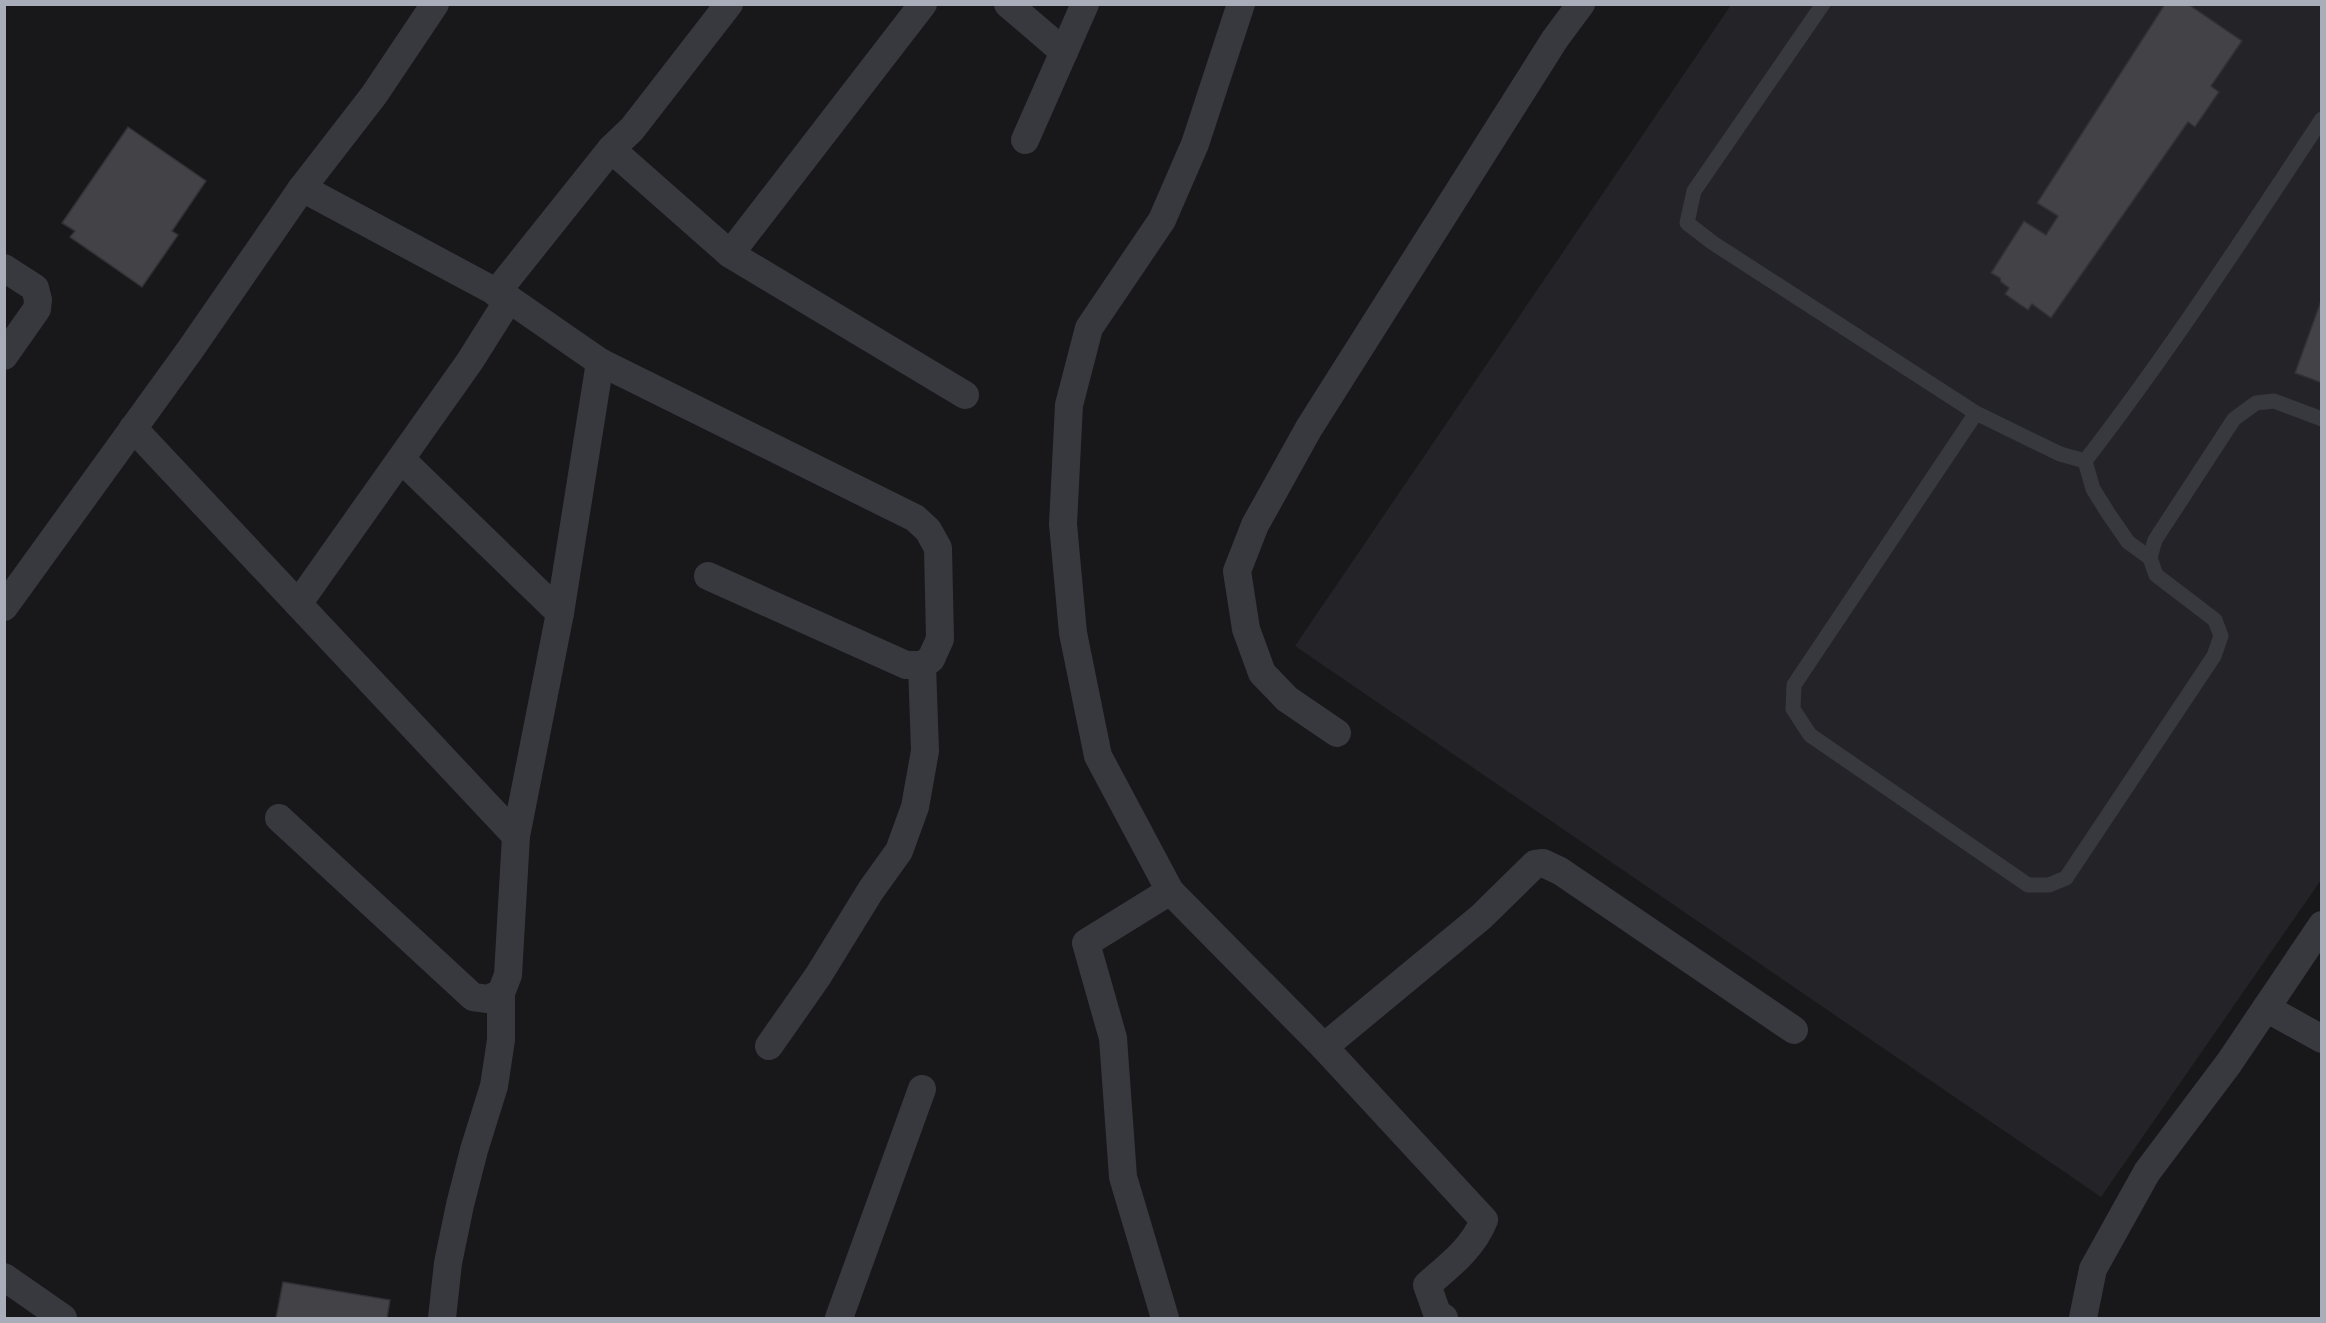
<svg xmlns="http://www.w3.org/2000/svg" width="2326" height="1323" viewBox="0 0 2326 1323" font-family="'Work Sans',sans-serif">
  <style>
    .built { fill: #242327 }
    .building { fill: #424247; stroke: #323136; stroke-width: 1.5 }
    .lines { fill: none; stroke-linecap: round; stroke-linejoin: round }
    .lane { stroke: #38393f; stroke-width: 15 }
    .street { stroke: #38393f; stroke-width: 28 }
  </style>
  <rect width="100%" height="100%" fill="#18171a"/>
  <polygon class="built" points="1731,5 2321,5 2321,880 2101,1197 1295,646"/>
  <g class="building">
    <polygon points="2165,4 2188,4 2242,41 2211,86 2219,92 2195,127 2188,122 2051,318 2032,304 2028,310 2005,294 2009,288 2001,282 2000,278 1991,273 2024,221 2046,235 2058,216 2037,203"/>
    <polygon points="128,127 206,181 172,231 178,235 142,287 70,237 75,231 62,223"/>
    <polygon points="2322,298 2322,383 2295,373"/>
    <polygon points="283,1282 390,1300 387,1318 276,1318"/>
  </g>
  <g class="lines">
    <g class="lane">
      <path d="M1823,4L1694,191L1687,223L1713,243L1976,413L2060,454L2085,461C2170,351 2245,235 2322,119"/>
      <polyline points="1976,413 1794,685 1793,709 1810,735 2028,885 2049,885 2066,878 2214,656 2221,636 2215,620 2156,575 2150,558 2155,540 2234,419 2256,403 2274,401 2322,419"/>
      <polyline points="2085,461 2093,489 2108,513 2128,542 2150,558"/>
    </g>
    <g class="street">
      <polyline points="1008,4 1064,52"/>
      <path d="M1241,4L1195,144L1162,220L1089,328L1069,405L1063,524L1073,633L1098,756L1170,891L1324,1047L1484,1220C1473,1248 1449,1266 1427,1285L1437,1313L1444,1318"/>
      <polyline points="1025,140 1085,4"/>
      <polyline points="611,149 730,254 965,395"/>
      <polyline points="302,188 509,299 600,362 915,518 928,530 938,548 940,639 931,659 922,665 906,665 708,576"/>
      <polyline points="730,254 923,4"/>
      <polyline points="4,268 35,288 38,300 37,309 4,356"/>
      <polyline points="496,293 611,149 632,129 729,4"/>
      <polyline points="133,428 516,836"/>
      <polyline points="401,459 560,613"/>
      <polyline points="298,604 470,361 509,299"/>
      <polyline points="4,607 190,350 302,188 374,95 435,4"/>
      <polyline points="1337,733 1287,699 1262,673 1246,629 1237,571 1255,525 1309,428 1555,39 1581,4"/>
      <polyline points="279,818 473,997 488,999 501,993 508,975 516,836 560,613 600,362"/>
      <polyline points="2266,1008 2322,1039"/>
      <polyline points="769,1046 818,976 871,890 899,851 915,807 925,751 922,665"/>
      <polyline points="1324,1047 1481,917 1535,864 1543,863 1560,871 1794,1030"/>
      <polyline points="4,1277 63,1318"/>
      <polyline points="442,1318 448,1263 460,1205 474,1150 494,1086 501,1040 501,993"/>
      <polyline points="839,1318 922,1089"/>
      <polyline points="1165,1318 1123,1177 1113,1038 1086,943 1170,891"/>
      <polyline points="2083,1318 2093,1269 2147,1172 2229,1063 2322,925"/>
    </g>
  </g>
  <rect width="2326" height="1323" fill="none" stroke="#a9adba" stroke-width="12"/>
</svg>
